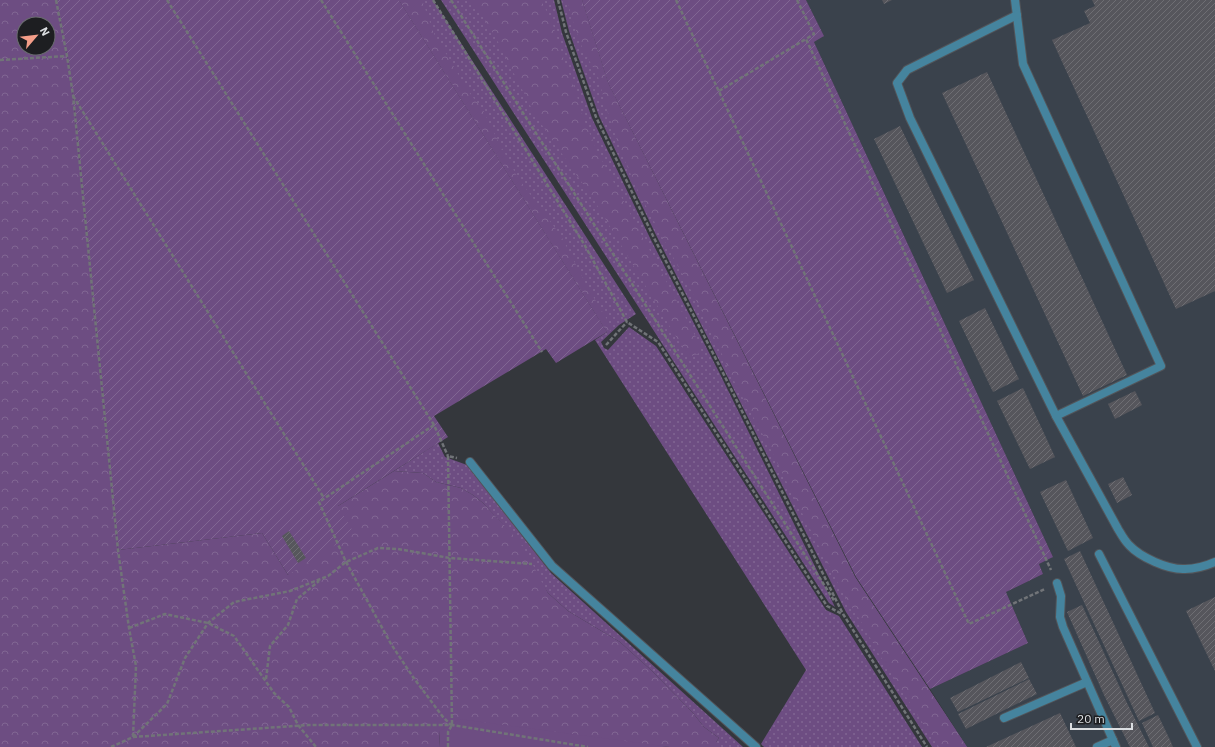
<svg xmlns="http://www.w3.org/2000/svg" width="1215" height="747" viewBox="0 0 1215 747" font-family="'IBM Plex Sans',sans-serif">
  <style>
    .built { fill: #3a424c }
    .grass { fill: url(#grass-dots) }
    .forest { fill: url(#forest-crowns); fill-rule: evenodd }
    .park { fill: #6d4d82 }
    .garden { fill: url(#garden-furrows) }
    .building { fill: url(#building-hatch) }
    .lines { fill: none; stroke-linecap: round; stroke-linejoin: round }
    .lane-casing { stroke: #52555a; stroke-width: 10 }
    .street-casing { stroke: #52555a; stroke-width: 10 }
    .path { stroke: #717478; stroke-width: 2.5; stroke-dasharray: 4 2; stroke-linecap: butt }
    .lane { stroke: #45849e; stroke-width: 8 }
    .street { stroke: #45849e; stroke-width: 8 }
  </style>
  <defs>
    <pattern id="grass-dots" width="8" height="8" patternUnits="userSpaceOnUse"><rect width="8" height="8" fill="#6d4d82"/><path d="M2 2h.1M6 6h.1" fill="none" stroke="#816693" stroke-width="1.8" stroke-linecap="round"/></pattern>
    <pattern id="forest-crowns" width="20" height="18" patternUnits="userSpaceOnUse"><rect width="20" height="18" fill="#6d4d82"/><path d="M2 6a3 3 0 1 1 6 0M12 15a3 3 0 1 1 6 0" fill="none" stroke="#816693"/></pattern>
    <pattern id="garden-furrows" width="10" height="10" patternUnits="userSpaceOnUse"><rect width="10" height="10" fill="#6d4d82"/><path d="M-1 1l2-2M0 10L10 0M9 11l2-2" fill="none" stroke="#816693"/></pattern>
    <pattern id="building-hatch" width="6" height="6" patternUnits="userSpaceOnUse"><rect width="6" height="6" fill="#56565c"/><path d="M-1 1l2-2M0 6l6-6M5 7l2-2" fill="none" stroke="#6e6e73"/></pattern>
  </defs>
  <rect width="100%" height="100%" fill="#34373c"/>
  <polygon class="built" points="806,0 1215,0 1215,747 967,747 930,689 1028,643 1006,592 1043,574 1039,564 1053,557 814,42 824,36"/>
  <g class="grass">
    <polygon points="399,0 433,0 636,314 619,325 601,342 604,348 608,350 629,327 656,346 826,610 839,616 922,747 764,747 761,744 806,670 595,340 607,332"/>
    <polygon points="441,0 554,0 562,33 592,118 651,240 719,372 835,607 829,603"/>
    <polygon points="561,0 582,0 608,83 855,577 967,747 932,747 846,612 656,235 599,116 569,31"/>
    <polygon points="438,443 445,457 467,465 551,573 743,747 716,747 716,742 719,738 704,727 693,713 652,671 620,642 568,611 548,593 507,529 483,503 473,495 461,488 436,482 423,473 394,471"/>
  </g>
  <g class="forest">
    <path d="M0,0H56L67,56L73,95L118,550L262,533L288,575L338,506L394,471L423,473L436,482L461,488L473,495L483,503L521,543L548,593L568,611L620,642L652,671L693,713L704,727L719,738L716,742V747H670L440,731L439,747H0ZM24,24H48V48H24Z"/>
    <polygon points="399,0 422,0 436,39 447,55 468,91 483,110 497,139 518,178 561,236 588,288 608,321 611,330 607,332"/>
    <polygon points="470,0 541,0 552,22 563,57 577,96 582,115 598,153 699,343 699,353 694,356 688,355 684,350 594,200 535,115 496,38 485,20"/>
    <polygon points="567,0 582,0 608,83 855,577 967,747 939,747 929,733 877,651 865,628 843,593 813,535 768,444 737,387 704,315 638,191 621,152 607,110 598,77 582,47 574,25"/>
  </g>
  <polygon class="park" points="459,719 670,747 439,747 440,731"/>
  <g class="garden">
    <polygon points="56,0 399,0 607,332 556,363 546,349 434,416 448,437 338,506 354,533 288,575 262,533 118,550 73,95 67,56"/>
    <polygon points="582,0 806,0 824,36 814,42 1053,557 1039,564 1043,574 1006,592 1028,643 930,689 856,577 608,83"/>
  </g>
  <g class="building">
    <polygon points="882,0 892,0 884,4"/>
    <polygon points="1092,0 1215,0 1215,291 1176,309 1052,40 1090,23 1084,11 1095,6"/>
    <polygon points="987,72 1127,375 1083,396 942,93"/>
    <polygon points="900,126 974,280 947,293 874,139"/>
    <polygon points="985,308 1019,379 993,392 959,321"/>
    <polygon points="1023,388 1055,457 1030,469 997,401"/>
    <polygon points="1135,391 1142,405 1115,419 1108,404"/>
    <polygon points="1123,477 1132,495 1117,503 1108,484"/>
    <polygon points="1066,480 1093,538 1068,551 1040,492"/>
    <polygon points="289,531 306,558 298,563 282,536"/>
    <polygon points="1080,551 1155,713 1139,721 1064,559"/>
    <polygon points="1215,597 1215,671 1186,611"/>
    <polygon points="1082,605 1127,703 1149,747 1130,747 1104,695 1067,612"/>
    <polygon points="1021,662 1029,678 958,712 950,698"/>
    <polygon points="1029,679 1037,694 966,729 958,714"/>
    <polygon points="1060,713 1076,747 986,747"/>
    <polygon points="1158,715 1170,740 1173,747 1153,747 1142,723"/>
  </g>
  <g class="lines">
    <defs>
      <g id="lane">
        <polyline points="1015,0 1023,64 1161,366 1056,416"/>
        <path d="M1017,15L907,70L897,83L910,118L1056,416L1118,529C1121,534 1124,540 1129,545C1140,557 1168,570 1185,569C1195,569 1206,566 1215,562"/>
        <polyline points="1099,554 1197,747"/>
        <polyline points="1057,583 1061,596 1060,617 1063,627 1116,747"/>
        <polyline points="1004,718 1087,682"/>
        <polyline points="1097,747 1113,740"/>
      </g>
      <polyline id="street" points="470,462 552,566 756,747"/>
    </defs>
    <use href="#lane" class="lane-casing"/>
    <use href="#street" class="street-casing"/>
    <g class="path">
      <polyline points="56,0 67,56 73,95 118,550 129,628 136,666 133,737"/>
      <polyline points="167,0 434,425 448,456"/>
      <polyline points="321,0 542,352"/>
      <polyline points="433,0 584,244 627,322 658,342 827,606 842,614"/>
      <polyline points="451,0 835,602"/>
      <polyline points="558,0 566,32 596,117 654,238 721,369 843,614 927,747"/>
      <polyline points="676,0 969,624 1045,589"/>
      <polyline points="797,0 814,34 806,39 1051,570"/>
      <polyline points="0,60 67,56"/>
      <polyline points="719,91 806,39"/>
      <polyline points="73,96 324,498"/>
      <polyline points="606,345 627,322"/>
      <polyline points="434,425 319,502 346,562 391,644 413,677 443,717 451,725"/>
      <polyline points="129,628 165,614 208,623 234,636 274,693 289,707 298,725 316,747"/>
      <polyline points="266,679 270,646 288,625 297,599 319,581"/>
      <polyline points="133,737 309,725 452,725 588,747"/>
      <polyline points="111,747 133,737 167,704 185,658 208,623 234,602 290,591 328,576 346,562 378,548 398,549 450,558 532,564"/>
      <polyline points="448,747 448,732 452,725 448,456 457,458"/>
    </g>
    <use href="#lane" class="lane"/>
    <use href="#street" class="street"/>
  </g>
  <g transform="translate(36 36) rotate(62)"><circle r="19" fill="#1d1e21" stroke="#696b6e"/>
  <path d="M0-3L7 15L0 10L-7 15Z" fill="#f49e89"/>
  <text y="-6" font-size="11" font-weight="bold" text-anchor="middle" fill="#dbdee1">N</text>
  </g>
  <path d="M1071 723v6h61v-6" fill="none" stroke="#dbdee1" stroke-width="2"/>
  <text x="1077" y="723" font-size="12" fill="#dbdee1" stroke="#1d1e21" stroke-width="3" paint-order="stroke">20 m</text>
</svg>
